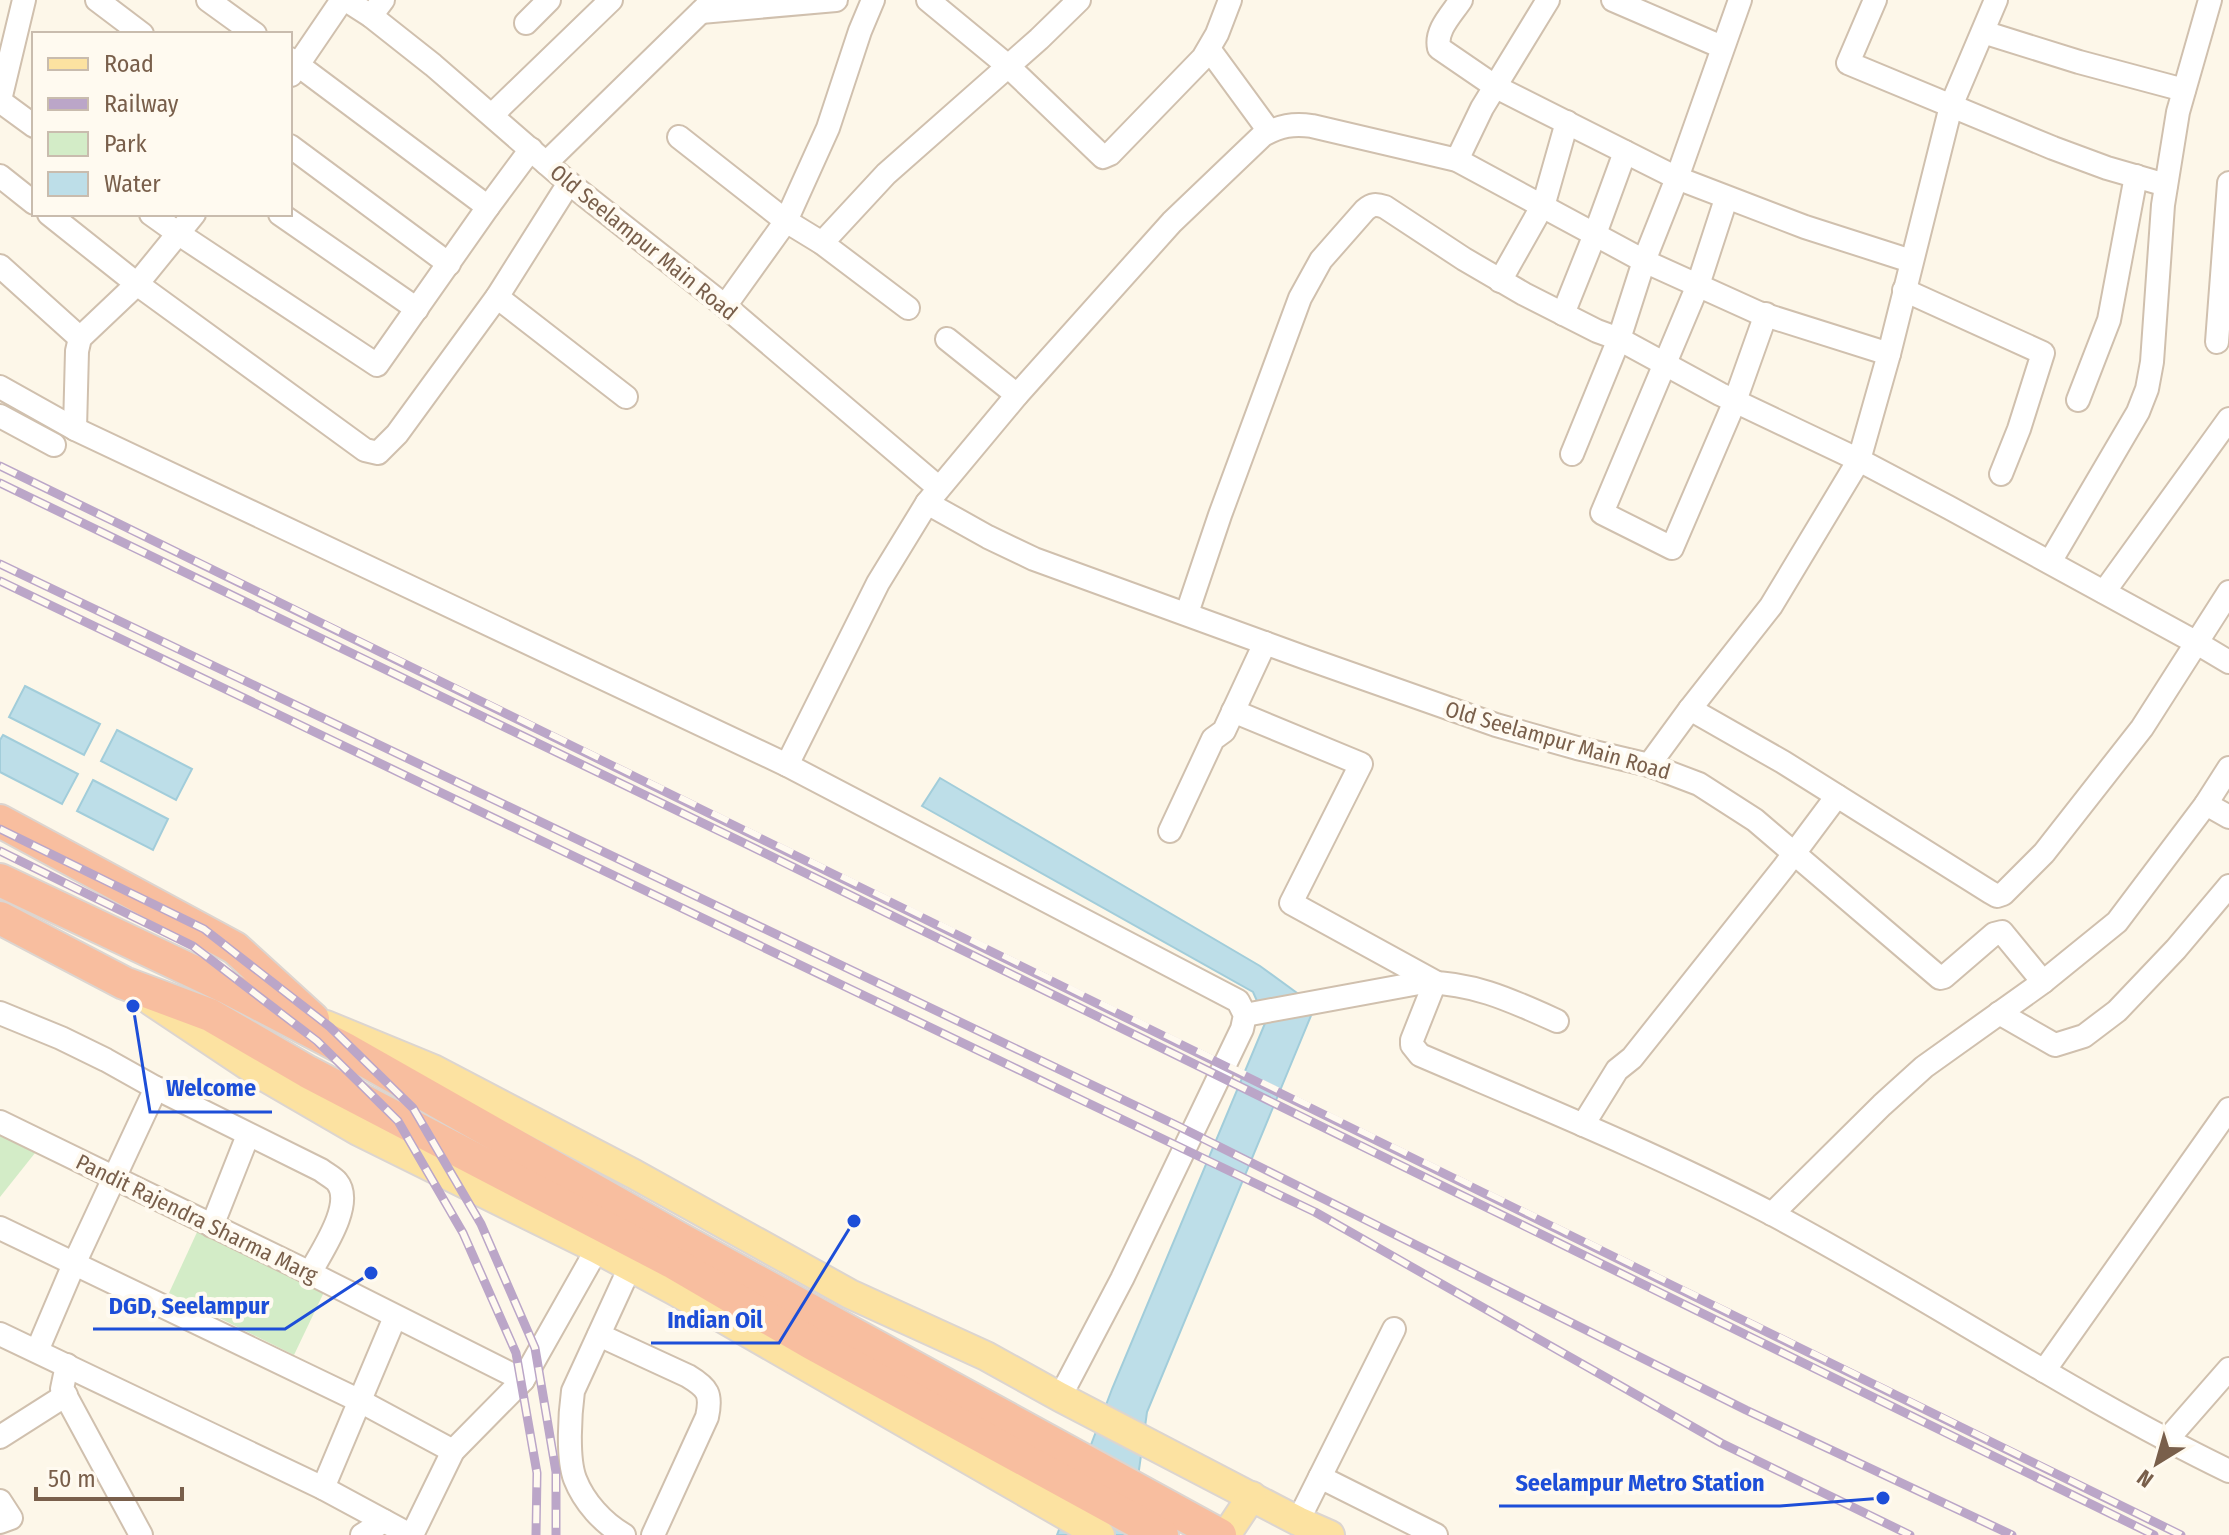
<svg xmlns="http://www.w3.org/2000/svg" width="2229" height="1535" viewBox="0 0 2229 1535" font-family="'Fira Sans Condensed',sans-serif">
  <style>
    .green { fill: #d3ecc7 }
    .water { fill: #bddee8; stroke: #a2cdda; stroke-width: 2 }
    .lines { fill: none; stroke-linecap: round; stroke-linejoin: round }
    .minor-casing { stroke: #d0c0ae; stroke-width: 26 }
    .major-casing { stroke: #dcd5d0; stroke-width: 32 }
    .highway-casing { stroke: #dcd5d0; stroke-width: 36 }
    .minor { stroke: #fff; stroke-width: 22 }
    .major { stroke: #fce2a1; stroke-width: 28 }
    .highway { stroke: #f8be9f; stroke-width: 32 }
    .rail-casing { stroke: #bba6c8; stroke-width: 9 }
    .rail { stroke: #fffaf0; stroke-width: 6; stroke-dasharray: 18; stroke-linecap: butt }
    .labels { text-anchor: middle; stroke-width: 8; stroke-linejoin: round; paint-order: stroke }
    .street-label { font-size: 22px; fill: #795f4b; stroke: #fffaf0 }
    .leader { fill: none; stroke: #1d4ed8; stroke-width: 3 }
    .callout-dot { fill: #1d4ed8; stroke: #fffaf0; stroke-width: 3 }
    .callout-label { font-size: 24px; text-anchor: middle; font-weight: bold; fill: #1d4ed8; stroke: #fffaf0; stroke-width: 8; stroke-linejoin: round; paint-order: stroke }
  </style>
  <rect width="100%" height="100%" fill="#fdf7e9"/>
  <g class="green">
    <polygon points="0,1135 35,1153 0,1197"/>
    <polygon points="198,1230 206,1232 325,1290 294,1355 169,1293"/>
  </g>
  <g class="water">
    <polygon points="25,686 100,724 84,755 9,717"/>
    <polygon points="117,730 192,769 176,800 101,761"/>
    <polygon points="3,735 78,774 62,804 0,772 0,740"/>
    <polygon points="940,778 1260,966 1315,1006 1147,1412 1130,1535 1057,1535 1112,1389 1266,1021 1253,992 922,806"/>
    <polygon points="93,780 168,819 153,850 77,811"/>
  </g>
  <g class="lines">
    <defs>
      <g id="minor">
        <polyline points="97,0 142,34"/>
        <polyline points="208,0 255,34"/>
        <polyline points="346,0 371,16 433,65 569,183 725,306 939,488"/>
        <polyline points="928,0 1008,66 1103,157 1110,154 1203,58 1217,34 1230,0"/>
        <path d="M1461,0C1452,14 1435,30 1439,48L1496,87L1677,178L1805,227L1911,261"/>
        <polyline points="1613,0 1722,47"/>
        <polyline points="1875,0 1848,63 2053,148 2107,168 2166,185"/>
        <polyline points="701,12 836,0"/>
        <polyline points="371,16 383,0"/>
        <polyline points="526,23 549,0"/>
        <polyline points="1983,32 2079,62 2184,90"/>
        <polyline points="1209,49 1269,131"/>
        <polyline points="290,59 488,207"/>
        <polyline points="291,75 342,0"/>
        <polyline points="0,100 24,0"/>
        <polyline points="0,101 34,126"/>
        <polyline points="492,115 611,0"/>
        <polyline points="679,137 786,221 822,243 908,308"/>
        <polyline points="290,146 449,264"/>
        <polyline points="1457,160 1482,108 1548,0"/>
        <polyline points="546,163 713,0"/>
        <polyline points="0,176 34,203"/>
        <polyline points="1726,199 1698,285 1602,513 1672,548 1735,401 1766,314"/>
        <polyline points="49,214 137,284 365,450 378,453 397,434 497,297 569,183"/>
        <polyline points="151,214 179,234 377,365 488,207 531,149"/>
        <polyline points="280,214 417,309"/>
        <polyline points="822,243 886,174 1039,39 1079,0"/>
        <polyline points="0,266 80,338"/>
        <polyline points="1500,281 1544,203 1567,122"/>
        <polyline points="1904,290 2043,353 2019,429 2001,474"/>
        <polyline points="497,297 626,397"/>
        <polyline points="725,306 786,221 828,128 860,31 873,0"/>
        <polyline points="1563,314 1595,234 1625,152"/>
        <polyline points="947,339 1017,395"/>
        <polyline points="2217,342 2229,183"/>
        <polyline points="0,387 75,429 787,765 1238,1001 1245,1015 1242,1029 1122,1279 1060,1397"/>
        <polyline points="2078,400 2109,320 2136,176"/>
        <polyline points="0,416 54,445"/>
        <polyline points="75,429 77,351 80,338 137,284 194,214"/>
        <polyline points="1572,454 1619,339 1644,261 1677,178 1740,0"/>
        <polyline points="927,503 988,537 1034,559 1306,658 1496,725 1577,748 1649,765 1699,784 1755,820 1940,978 1944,977 1994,934 2002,932 2043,982 2117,922 2206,804 2229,768"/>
        <polyline points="2050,562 2138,412 2147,389 2152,362 2163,205 2178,112 2210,0"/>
        <polyline points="2104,592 2229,419"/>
        <path d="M1187,613L1220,515L1300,298L1321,260L1365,210C1372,204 1376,204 1385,207L1464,259L1524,294L1597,331L1619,339L1720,394L1859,460L1948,507L2197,643L2229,662"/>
        <polyline points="1690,709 1783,762 1990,892 1997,896 2003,894 2044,853 2142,728 2229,592"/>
        <path d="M1233,711L1361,764L1291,903L1435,982L1412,1040V1045L1420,1055C1539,1106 1659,1155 1774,1215C1928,1297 2072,1395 2229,1471"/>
        <path d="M787,765L878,583L927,503L1017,395L1172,222L1263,135C1280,126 1293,123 1312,126L1457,160L1644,261L1759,313L1889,354"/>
        <polyline points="1649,765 1690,709 1771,606 1859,460 1889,354 1951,106 1996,0"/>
        <polyline points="2206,804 2229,817"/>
        <polyline points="1170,831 1213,739 1224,731 1265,643"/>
        <path d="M0,1013L61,1038L106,1060L156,1088L321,1170C326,1174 334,1178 337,1182C355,1204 321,1252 310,1273"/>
        <polyline points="1999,1013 2055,1045 2084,1036 2117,1011 2176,949 2229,886"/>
        <path d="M1245,1015L1419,983C1468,980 1513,1001 1557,1021"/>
        <polyline points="0,1122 310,1273 523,1380"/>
        <polyline points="1583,1125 1617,1070 1632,1058 1784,867 1837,796"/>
        <polyline points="1772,1214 1882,1105 1924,1067 2043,982"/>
        <polyline points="212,1226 248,1135"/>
        <polyline points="0,1228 360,1401 453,1451"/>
        <polyline points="0,1334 323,1488 410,1535"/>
        <path d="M599,1335L688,1376C708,1388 712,1394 707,1417L653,1535"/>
        <polyline points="37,1351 74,1264 156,1088"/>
        <polyline points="67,1365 62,1389 141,1535"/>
        <polyline points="2044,1371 2229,1109"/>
        <polyline points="0,1437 66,1395"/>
        <polyline points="2166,1441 2229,1369"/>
        <polyline points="1320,1477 1436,1535"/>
        <polyline points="323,1488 395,1317"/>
        <polyline points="0,1501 11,1518 0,1522"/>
        <polyline points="1298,1521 1394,1329"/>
        <polyline points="362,1535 384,1521"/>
        <polyline points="412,1535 453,1451 523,1380 597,1249"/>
        <path d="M624,1535C603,1523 584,1502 575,1479C567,1458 570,1413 573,1391L630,1267"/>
      </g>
      <g id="major">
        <polyline points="151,1001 265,1077 358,1131 597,1249 677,1292 1100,1535"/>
        <polyline points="326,1025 433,1069 634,1174 850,1294 986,1356 1060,1397 1298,1521 1330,1535"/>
        <polyline points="1226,1535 1252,1496"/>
      </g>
      <g id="highway">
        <polyline points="0,821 235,948 313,1019"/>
        <polyline points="0,880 228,988 345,1049 678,1238 1220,1535"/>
        <polyline points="0,918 124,983 210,1015 308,1072 672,1262 811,1343 1162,1535"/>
      </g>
    </defs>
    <use href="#minor" class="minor-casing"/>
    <use href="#major" class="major-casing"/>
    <use href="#highway" class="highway-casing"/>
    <use href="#minor" class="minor"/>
    <use href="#major" class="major"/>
    <use href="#highway" class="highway"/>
    <defs>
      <g id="rail">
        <path d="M0,466C728,820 1455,1176 2181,1535"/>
        <polyline points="0,483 744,843 2154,1535"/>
        <polyline points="0,564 1178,1126 1746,1410 2012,1535"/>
        <polyline points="0,581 1315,1212 1721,1443 1910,1535"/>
        <polyline points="0,829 204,929 330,1027 413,1108 481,1224 535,1348 556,1472 556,1535"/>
        <polyline points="0,851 193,946 317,1041 398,1121 463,1233 516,1353 537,1473 536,1535"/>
      </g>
    </defs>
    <use href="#rail" class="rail-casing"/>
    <use href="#rail" class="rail"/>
  </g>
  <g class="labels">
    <g class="street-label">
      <text transform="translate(644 242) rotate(39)" y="8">Old Seelampur Main Road</text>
      <text transform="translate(1558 740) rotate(16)" y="8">Old Seelampur Main Road</text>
      <text transform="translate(197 1218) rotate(26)" y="8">Pandit Rajendra Sharma Marg</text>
    </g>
  </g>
  <path class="leader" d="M133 1006L150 1112H272M371 1273L285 1329H93M854 1221L779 1343H651M1883 1498L1780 1506H1499"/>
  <g class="callout-dot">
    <circle cx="133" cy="1006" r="8"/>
    <circle cx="371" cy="1273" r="8"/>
    <circle cx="854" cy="1221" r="8"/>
    <circle cx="1883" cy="1498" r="8"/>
  </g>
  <g class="callout-label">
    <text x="211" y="1096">Welcome</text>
    <text x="189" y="1314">DGD, Seelampur</text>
    <text x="715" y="1328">Indian Oil</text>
    <text x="1640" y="1491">Seelampur Metro Station</text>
  </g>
  <rect x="32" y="32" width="260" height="184" fill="#fffaf0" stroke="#c9bcae" stroke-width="2"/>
  <rect x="48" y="58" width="40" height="12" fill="#fce2a1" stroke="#c9bcae" stroke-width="2"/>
  <text x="104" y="72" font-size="24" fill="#795f4b">Road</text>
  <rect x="48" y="98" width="40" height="12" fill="#bba6c8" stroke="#c9bcae" stroke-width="2"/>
  <text x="104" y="112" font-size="24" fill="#795f4b">Railway</text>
  <rect x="48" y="132" width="40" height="24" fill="#d3ecc7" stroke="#c9bcae" stroke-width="2"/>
  <text x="104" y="152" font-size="24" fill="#795f4b">Park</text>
  <rect x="48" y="172" width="40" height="24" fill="#bddee8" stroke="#c9bcae" stroke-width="2"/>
  <text x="104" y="192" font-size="24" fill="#795f4b">Water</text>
  <g transform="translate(2157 1463) rotate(217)" stroke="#fffaf0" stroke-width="6" paint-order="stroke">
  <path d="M0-6L14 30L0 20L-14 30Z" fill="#795f4b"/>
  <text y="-12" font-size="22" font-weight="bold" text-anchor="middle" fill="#795f4b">N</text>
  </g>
  <path d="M36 1487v12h146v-12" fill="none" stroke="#795f4b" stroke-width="4"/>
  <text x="48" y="1487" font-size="24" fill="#795f4b" stroke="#fffaf0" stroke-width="6" paint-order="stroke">50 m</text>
</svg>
